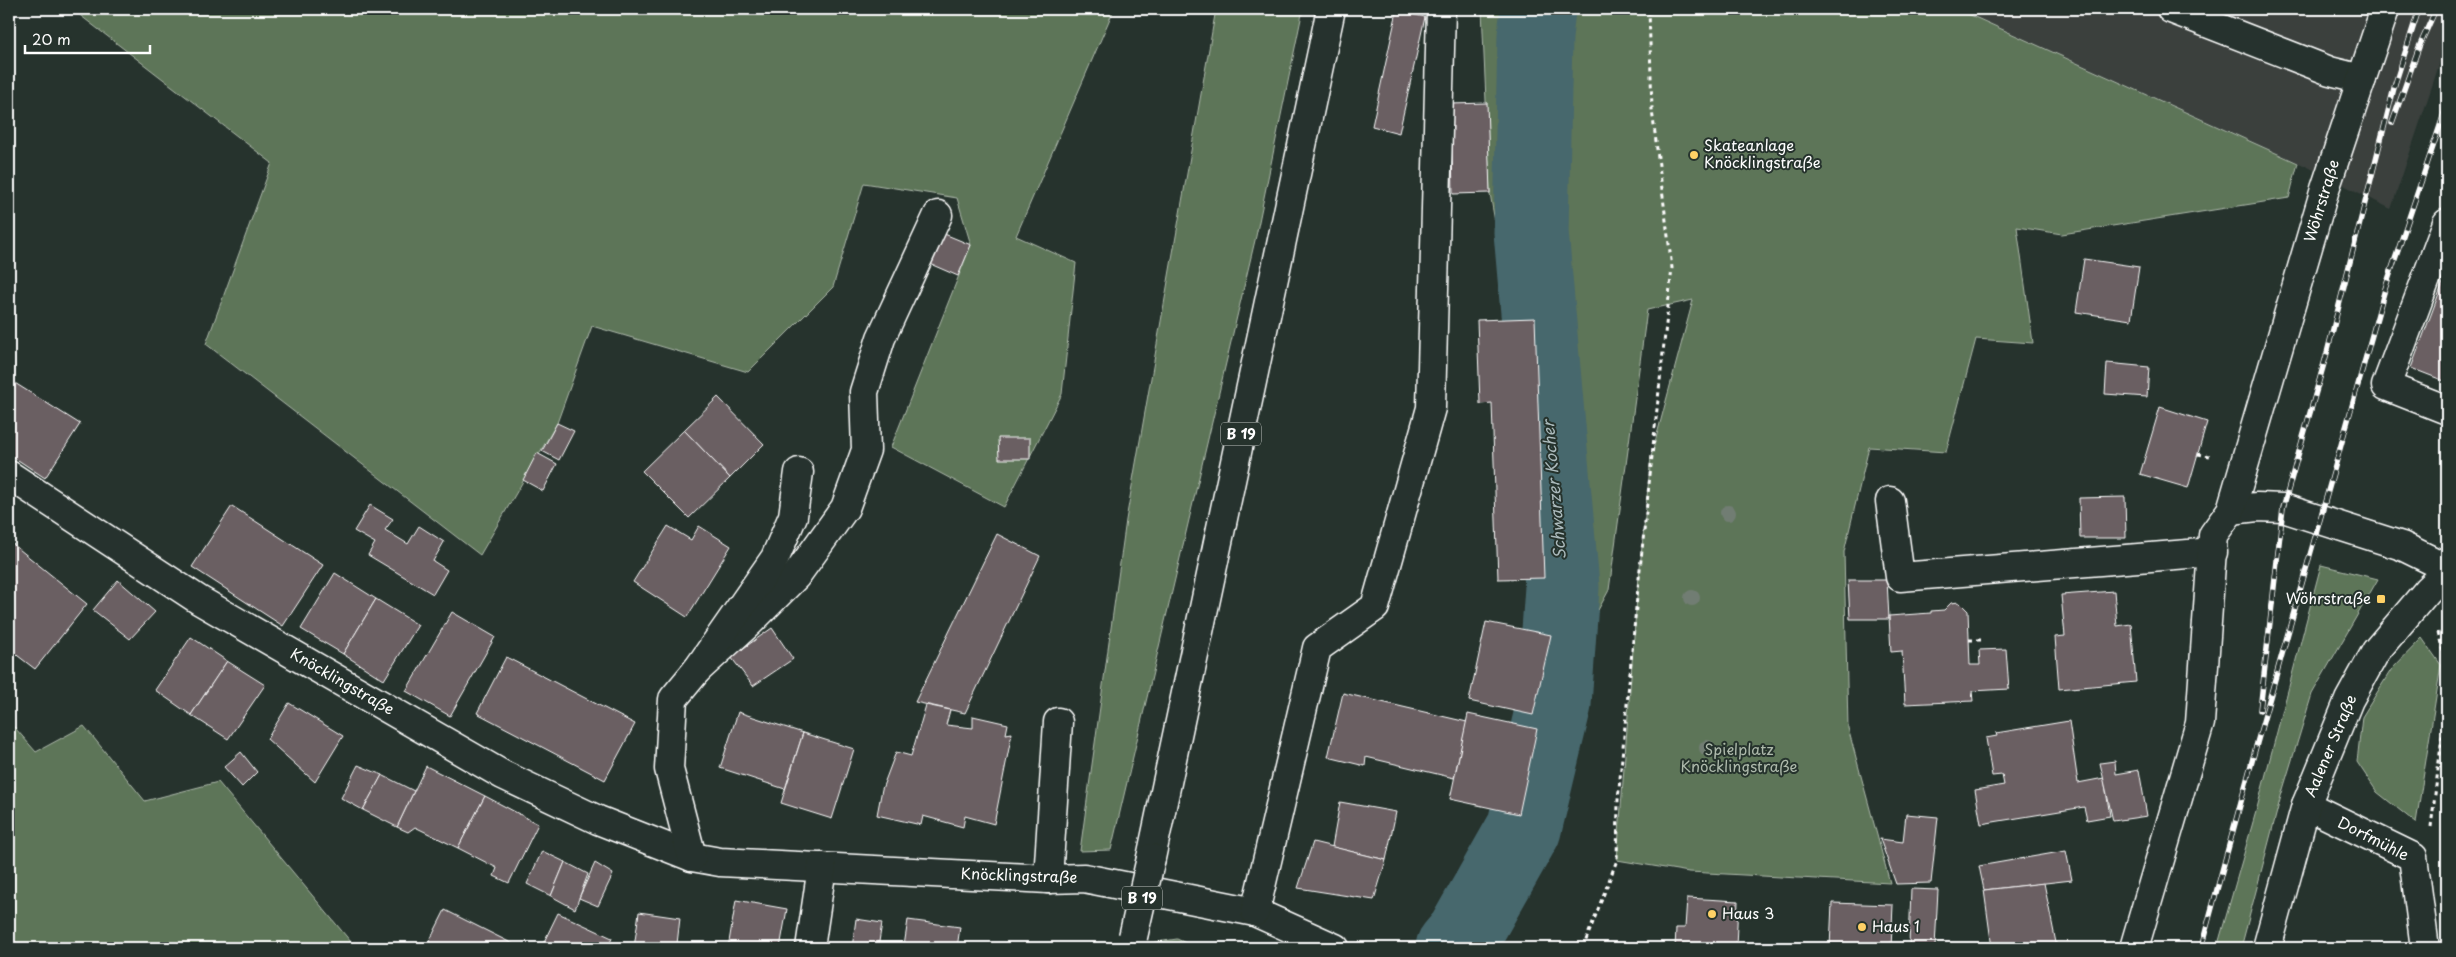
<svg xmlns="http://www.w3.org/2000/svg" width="2456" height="957" viewBox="0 0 2456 957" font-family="'Playpen Sans',sans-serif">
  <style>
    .built { fill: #3a403d }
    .green { fill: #5d7458; stroke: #aebaac }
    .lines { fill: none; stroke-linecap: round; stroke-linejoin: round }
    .river { stroke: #47676d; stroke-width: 75 }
    .building { fill: #6a5e62; stroke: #fff }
    .minor-casing { stroke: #fff; stroke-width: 31 }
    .highway-casing { stroke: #fff; stroke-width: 31 }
    .path { stroke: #fff; stroke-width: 3; stroke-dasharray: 4 4; stroke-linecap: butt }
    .minor { stroke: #26332d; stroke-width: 28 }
    .highway { stroke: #26332d; stroke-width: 28 }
    .rail-casing { stroke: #fff; stroke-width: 5.5 }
    .rail { stroke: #26332d; stroke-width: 4; stroke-dasharray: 11; stroke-linecap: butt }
    .highway-bridge-casing { stroke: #fff; stroke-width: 31; stroke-linecap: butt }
    .highway-bridge { stroke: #26332d; stroke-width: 28 }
    .tree { fill: #717d73 }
    .poi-dot { fill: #ffd166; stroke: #26332d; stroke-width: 2 }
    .labels { text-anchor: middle; stroke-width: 4; stroke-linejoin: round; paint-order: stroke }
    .shield { fill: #26332d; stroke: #bec2c0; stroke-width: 1 }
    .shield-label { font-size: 14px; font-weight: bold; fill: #fff }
    .poi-label { font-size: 15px; fill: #fff; stroke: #26332d; text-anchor: start }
    .street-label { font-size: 15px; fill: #fff; stroke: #26332d }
    .park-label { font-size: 15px; fill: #aebaac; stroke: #26332d }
    .water-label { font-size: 16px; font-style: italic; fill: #acbbbd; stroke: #26332d }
  </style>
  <rect width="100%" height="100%" fill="#26332d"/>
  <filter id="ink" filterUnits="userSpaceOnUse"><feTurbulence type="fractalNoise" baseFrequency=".02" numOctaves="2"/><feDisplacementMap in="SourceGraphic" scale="10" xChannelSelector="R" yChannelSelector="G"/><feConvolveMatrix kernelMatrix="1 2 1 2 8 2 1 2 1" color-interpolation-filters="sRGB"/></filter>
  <g filter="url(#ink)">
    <polygon class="built" points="1957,9 2447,9 2447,41 2391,209 2310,168"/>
    <g class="green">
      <polygon points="72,9 1114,9 1016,236 1076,263 1062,394 1004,507 891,447 971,245 957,198 864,183 833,287 748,372 592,326 557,423 480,555 206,344 272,163"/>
      <polygon points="1216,9 1303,9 1256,236 1111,850 1080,851 1126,520"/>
      <polygon points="1482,9 1957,9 2298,163 2289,198 2062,234 2017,227 2033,343 1976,339 1946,452 1869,447 1844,552 1848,728 1890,883 1689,872 1617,860 1637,597 1651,457 1693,300 1647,310 1609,590 1573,656 1547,824 1519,814 1537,729 1551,635 1544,578 1553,322 1506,286 1490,193"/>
      <polygon points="2321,565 2378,579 2312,694 2281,796 2241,948 2217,948 2257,808"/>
      <polygon points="2422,638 2441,665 2416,823 2377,792 2357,762 2362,717 2391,670"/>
      <polygon points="9,721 36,752 84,726 145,801 218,782 356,948 9,948"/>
      <polygon points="1177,939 1197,948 1118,948"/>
    </g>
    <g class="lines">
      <polyline class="river" points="1453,948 1464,935 1524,829 1554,704 1562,587 1531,232 1535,36 1538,9"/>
    </g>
    <g class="building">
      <polygon points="1397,11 1425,17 1399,133 1372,126"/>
      <polygon points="1487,103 1490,193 1453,194 1451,104"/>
      <polygon points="942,233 971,245 958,276 928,263"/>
      <polygon points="2084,259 2139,267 2131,320 2076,312"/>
      <polygon points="2447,272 2447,382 2411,368"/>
      <polygon points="1535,318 1544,578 1498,579 1492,403 1480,404 1477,320"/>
      <polygon points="2107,363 2149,367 2147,397 2105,394"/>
      <polygon points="10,380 80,424 45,478 9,454"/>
      <polygon points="718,397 764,444 730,478 684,430"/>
      <polygon points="2160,407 2207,422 2188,488 2140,474"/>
      <polygon points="557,423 574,431 559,460 542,451"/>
      <polygon points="684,430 730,478 689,518 642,471"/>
      <polygon points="998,438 1030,438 1030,459 999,459"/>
      <polygon points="537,453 557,464 543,491 523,480"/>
      <polygon points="2125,497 2126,538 2080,538 2079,498"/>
      <polygon points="370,505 393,519 385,530 408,544 419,526 444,542 433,561 447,570 433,594 368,555 375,543 354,531"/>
      <polygon points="232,506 323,565 283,626 192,567"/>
      <polygon points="668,526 691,540 699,526 731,546 687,617 633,582"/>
      <polygon points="997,534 1040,556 965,713 915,702"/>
      <polygon points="9,541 87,604 35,669 9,649"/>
      <polygon points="335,573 376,599 343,654 301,629"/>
      <polygon points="118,580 155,612 130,639 93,610"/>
      <polygon points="1848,580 1887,580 1889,619 1850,619"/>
      <polygon points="2114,591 2117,626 2131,624 2136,682 2059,689 2055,637 2065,636 2061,595"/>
      <polygon points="376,599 418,625 384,680 343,654"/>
      <polygon points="1959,602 1968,611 1970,665 1980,665 1979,650 2006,649 2009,689 1972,691 1973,701 1905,704 1902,651 1891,652 1889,616 1931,613 1931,611 1944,610 1951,603"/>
      <polygon points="452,612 495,637 450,716 406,691"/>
      <polygon points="1486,622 1551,635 1533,715 1469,701"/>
      <polygon points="772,628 793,659 753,686 731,657"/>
      <polygon points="191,637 227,661 191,715 155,690"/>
      <polygon points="506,657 635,724 605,780 477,713"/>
      <polygon points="227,661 265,685 228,739 191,715"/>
      <polygon points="1343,693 1467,722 1454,778 1366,757 1365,766 1328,757"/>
      <polygon points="289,703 343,736 315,782 267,739"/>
      <polygon points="926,705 950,710 946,725 973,728 973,716 1008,724 1006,734 1012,733 994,824 965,816 963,827 923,816 921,825 877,815 882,789 896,752 911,756"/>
      <polygon points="738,712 803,733 785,789 720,768"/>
      <polygon points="1468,714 1537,729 1519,814 1450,799"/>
      <polygon points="2069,721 2078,783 2104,778 2110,816 2087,820 2084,807 1981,824 1975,790 2004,785 2002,775 1992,776 1986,738 1997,736 1996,733"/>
      <polygon points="803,733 854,749 832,819 781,803"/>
      <polygon points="241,752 257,772 242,787 224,767"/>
      <polygon points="2115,761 2116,774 2139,770 2147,816 2113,821 2100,763"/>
      <polygon points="358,765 382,775 363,810 341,798"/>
      <polygon points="426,766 485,796 458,848 415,827 408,832 397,827"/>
      <polygon points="382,775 414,791 397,827 363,810"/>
      <polygon points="485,796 538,824 509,883 494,876 497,868 458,848"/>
      <polygon points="1340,802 1396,812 1386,860 1332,847"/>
      <polygon points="1906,814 1938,817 1931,883 1896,884 1880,839 1903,842"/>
      <polygon points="1313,842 1386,860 1374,900 1298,888"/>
      <polygon points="542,851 565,862 551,896 527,884"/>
      <polygon points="2066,851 2072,880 1984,890 1979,866"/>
      <polygon points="565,862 588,874 575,909 551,896"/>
      <polygon points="595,863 613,874 598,906 579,898"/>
      <polygon points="2044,883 2057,948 1992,948 1984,890"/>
      <polygon points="1911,889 1938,890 1935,947 1909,946"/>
      <polygon points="1687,898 1738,901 1736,948 1675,948 1676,928 1685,928"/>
      <polygon points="736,900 787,909 780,948 728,948"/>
      <polygon points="1832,903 1893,905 1891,948 1830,948"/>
      <polygon points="445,910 517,946 516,948 426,948"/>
      <polygon points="639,912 680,918 677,944 698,948 634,948"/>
      <polygon points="558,913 612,938 608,948 541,948"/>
      <polygon points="856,919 882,923 878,948 852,948"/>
      <polygon points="908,920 960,927 957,948 904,946"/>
      <polygon points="2380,945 2380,948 2338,948"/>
    </g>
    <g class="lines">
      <defs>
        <g id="minor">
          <polyline points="2171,9 2330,71 2362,79"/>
          <polyline points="2447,223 2386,386 2447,410"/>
          <polyline points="9,475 199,600 503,775 598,820 692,857 720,862 1048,879 1084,878 1255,912 1335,948"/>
          <polyline points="1890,501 1900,577 2213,552"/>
          <polyline points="2231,510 2257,507 2283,508 2402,546 2447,568"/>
          <polyline points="697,670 750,622 796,576 845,508 866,450 864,392 881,338 938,215"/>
          <polyline points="2306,805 2413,857 2425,948"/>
          <polyline points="692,857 669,769 673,699 697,670 775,558 793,516 799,472"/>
          <polyline points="1048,879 1058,722"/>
          <polyline points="1255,912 1317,648 1375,607 1431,408 1441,9"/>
          <polyline points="810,948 822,867"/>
          <polyline points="2134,948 2200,723 2213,535 2231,510 2325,189 2385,9"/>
          <polyline points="2267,948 2306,805 2349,700 2376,651 2428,590 2447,572"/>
        </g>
        <polyline id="highway" points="1151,858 1331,9"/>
      </defs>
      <use href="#minor" class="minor-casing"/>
      <use href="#highway" class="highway-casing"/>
      <g class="path">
        <polyline points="2198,454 2210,456"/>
        <polyline points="2438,632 2447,667"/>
        <polyline points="1969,640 1982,640"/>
        <polyline points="2431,827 2447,696"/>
        <polyline points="1583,948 1617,860 1618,800 1637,597 1672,268 1652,110 1649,9"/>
      </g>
      <use href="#minor" class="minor"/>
      <use href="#highway" class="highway"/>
      <defs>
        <g id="rail">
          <polyline points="2392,123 2419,47 2436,9"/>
          <polyline points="2260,710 2283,508 2327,353 2395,84 2419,9"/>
          <polyline points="2201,948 2257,743 2385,289 2447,105"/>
        </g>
      </defs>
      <use href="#rail" class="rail-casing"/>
      <use href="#rail" class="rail"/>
      <defs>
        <polyline id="highway-bridge" points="1133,937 1151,858"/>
      </defs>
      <use href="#highway-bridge" class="highway-bridge-casing"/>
      <use href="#highway-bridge" class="highway-bridge"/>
    </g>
    <g class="tree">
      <circle cx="1728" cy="513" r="8"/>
      <circle cx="1692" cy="598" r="8"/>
      <circle cx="1707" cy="748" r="8"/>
    </g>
  </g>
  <g class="poi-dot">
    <circle cx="1694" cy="155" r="5"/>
    <rect x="2376" y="594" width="10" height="10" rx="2.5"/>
    <circle cx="1712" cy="914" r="5"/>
    <circle cx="1862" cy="927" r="5"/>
  </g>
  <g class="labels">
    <g class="shield">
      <rect x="1221" y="422.5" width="40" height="23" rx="4"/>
      <rect x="1122" y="886.5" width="40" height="23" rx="4"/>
    </g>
    <g class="shield-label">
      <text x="1241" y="439">B 19</text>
      <text x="1142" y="903">B 19</text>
    </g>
    <g class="poi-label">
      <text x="1704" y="151">Skateanlage<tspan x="1704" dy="17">Knöcklingstraße</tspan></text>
      <text x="2371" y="604" text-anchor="end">Wöhrstraße</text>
      <text x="1722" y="919">Haus 3</text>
      <text x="1872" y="932">Haus 1</text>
    </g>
    <g class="street-label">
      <text transform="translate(2322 201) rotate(-73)" y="5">Wöhrstraße</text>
      <text transform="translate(342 682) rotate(30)" y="5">Knöcklingstraße</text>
      <text transform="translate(2331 746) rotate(-67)" y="5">Aalener Straße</text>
      <text transform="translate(2373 839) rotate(27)" y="5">Dorfmühle</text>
      <text transform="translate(1019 876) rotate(2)" y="5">Knöcklingstraße</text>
    </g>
    <g class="park-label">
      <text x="1739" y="755">Spielplatz<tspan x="1739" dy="17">Knöcklingstraße</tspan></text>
    </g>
    <g class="water-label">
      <text transform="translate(1554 490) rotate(-95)" y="6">Schwarzer Kocher</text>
    </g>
  </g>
  <rect width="2456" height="957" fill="none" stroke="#26332d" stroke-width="30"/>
  <rect x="15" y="15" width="2426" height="927" fill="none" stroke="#fff" stroke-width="2" filter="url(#ink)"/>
  <path d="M25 45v8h125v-8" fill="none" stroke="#ffffff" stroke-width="2.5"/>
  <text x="32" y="45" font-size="15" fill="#ffffff" stroke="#26332d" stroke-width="4" paint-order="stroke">20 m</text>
</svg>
